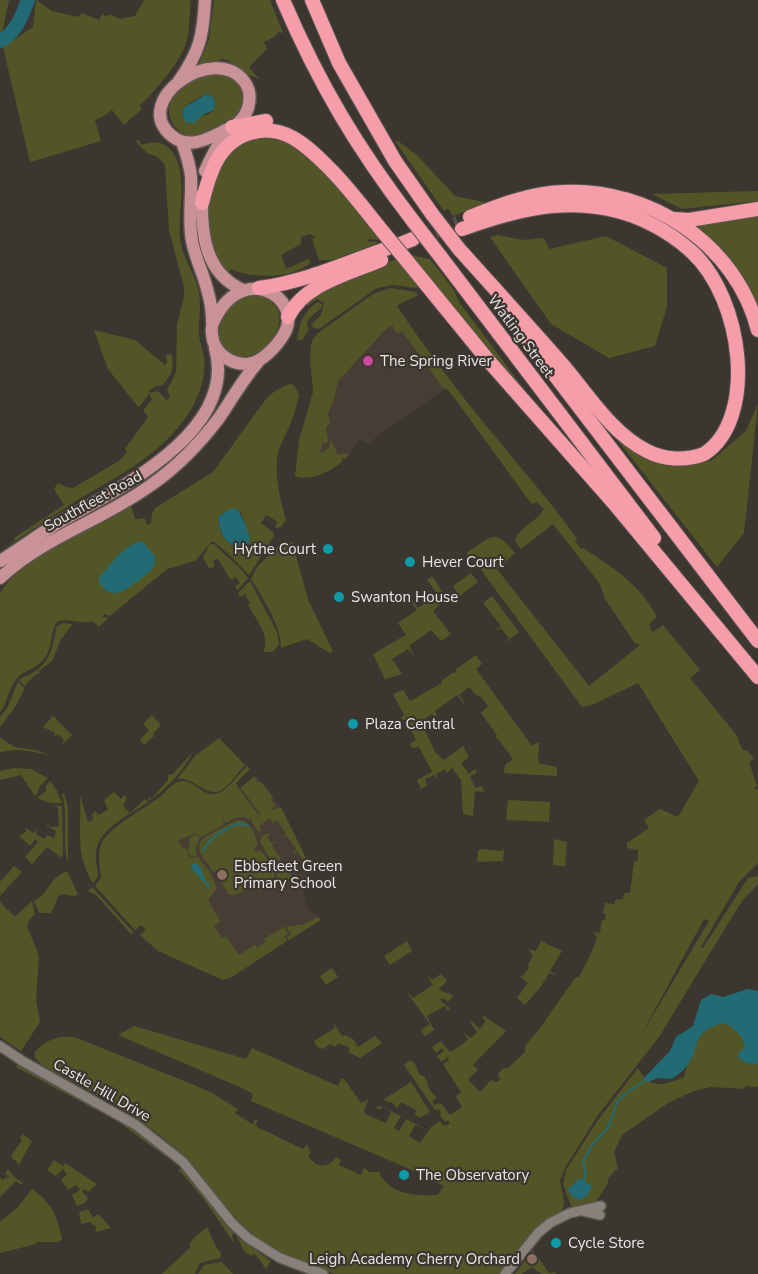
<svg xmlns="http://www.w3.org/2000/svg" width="758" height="1274" viewBox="0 0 758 1274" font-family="'Nunito Sans',sans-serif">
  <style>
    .built { fill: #483d34 }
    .green { fill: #525626; fill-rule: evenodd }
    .water { fill: #236b74 }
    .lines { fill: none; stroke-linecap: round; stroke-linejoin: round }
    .stream { stroke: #236b74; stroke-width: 2 }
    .river { stroke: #236b74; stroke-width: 14 }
    .highway-tunnel { stroke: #56504c; stroke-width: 14; stroke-dasharray: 14 7; stroke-linecap: butt }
    .minor-casing { stroke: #5b5551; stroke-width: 12 }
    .major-casing { stroke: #5b5551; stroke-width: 15 }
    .highway-casing { stroke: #5b5551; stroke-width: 16 }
    .minor { stroke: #88817b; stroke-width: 9 }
    .major { stroke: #c99297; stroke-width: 12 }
    .highway { stroke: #f59eaa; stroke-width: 14 }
    .highway-bridge-casing { stroke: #5b5551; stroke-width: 16; stroke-linecap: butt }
    .highway-bridge { stroke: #f59eaa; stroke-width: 14 }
    .hotel-dot { fill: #d1479c; stroke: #3c3631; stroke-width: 2 }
    .culture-dot { fill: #0f9aa8; stroke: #3c3631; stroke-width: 2 }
    .education-dot { fill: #8d6e63; stroke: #3c3631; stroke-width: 2 }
    .labels { text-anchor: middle; stroke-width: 4.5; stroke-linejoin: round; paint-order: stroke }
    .street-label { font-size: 15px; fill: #eae6e2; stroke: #3c3631 }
    .poi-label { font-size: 15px; fill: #eae6e2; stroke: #3c3631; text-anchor: start }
  </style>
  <rect width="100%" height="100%" fill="#3c3631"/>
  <g class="built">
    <polygon points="387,325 398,325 446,388 368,443 359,439 347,457 339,464 308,450 334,400 338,381 336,373"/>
    <polygon points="257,776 281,809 310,869 304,879 303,892 309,909 321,919 287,941 284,937 229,971 129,883 230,793"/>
  </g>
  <g class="green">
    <polygon points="0,0 9,0 0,44"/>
    <path d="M36,0L52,11L78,17L82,13L99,20L103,13L104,16L111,15L120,19L135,16L144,0H191C189,14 190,30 186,43C182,60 153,94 140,105L142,109L124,125L112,110L104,116L95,120L101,141L30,162L3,47L33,27Z"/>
    <polygon points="214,0 270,0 283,33 278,32 274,37 264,42 267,49 249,67 259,79 249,75 247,77 228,60 221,59 217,62 198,66 209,40"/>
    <path d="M213,73C218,74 223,74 227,75C244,82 247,105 235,118C230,123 222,126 215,129C207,133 199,138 189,136C181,134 175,129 172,122C159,96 193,78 213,73ZM205,94H209L215,100L214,110L209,114L184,120L182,111L190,103Z"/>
    <path d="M257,137H279L316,158L382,240L369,239L367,242L375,241L378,243L332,260H319L312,239L315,237L310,234L301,237V244L281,255L286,269L308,259L311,262C295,279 251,279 231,269L229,273C199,247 205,201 220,169C222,165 223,160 226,157C234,147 245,141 257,137Z"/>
    <path d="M139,140L141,145C153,141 166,141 173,153C189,178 177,211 180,238C182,256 192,269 197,285C203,305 198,316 199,335C200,343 203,350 204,357C206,374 201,391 193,406C169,449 127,471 86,495C60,511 35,528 9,545L15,540L14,538L64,505L54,489L58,483L65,487L73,488L119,461L127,452L125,449L148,417L143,410L152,400L149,394L139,407L135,403L108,369L94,330L135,340L165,365L167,363L166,355L172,354C173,370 173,372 163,385L156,386L150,390L149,393L158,391L166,400L170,398L167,390L176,372L177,325L184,296V287L169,230L165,165L158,157L147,153L135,141Z"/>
    <polygon points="395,141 398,141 418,156 455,196 488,203 453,216 448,208 444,211"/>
    <polygon points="758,191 758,201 682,209 652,194"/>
    <polygon points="758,213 758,311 691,226"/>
    <polygon points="497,235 524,240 544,238 549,249 606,236 667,268 667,307 655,346 609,358 551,324 490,237"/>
    <polygon points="409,255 430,259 454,290 459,302 556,432"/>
    <path d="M397,259L419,286L417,288L392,285L377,288L319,329L314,328L311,325L321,315L324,303L317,299L307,306L304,303C332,283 366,271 397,259Z"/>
    <path d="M390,288L416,292L418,295C411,300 404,300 397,306C427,351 459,393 494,435C522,470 552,503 577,539L575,541L581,549L583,548C611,566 641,585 657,617L649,624L652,633L663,625L700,670L690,678L738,737L739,743L743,750L748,751L754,759L749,762L757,786L754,789H758V863L739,882L701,947L703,948L748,878L758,876V884L742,901L724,930L659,1037L598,1115L566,1166L560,1180L564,1203L562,1211L547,1220L500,1274H335L289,1258L251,1236L253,1234C223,1209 204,1174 175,1148C136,1112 88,1091 42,1065L35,1058V1052C46,1039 60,1034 77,1038L194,1085L212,1093L238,1109L235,1113L252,1124L256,1119L258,1120L255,1126L303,1149L307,1144L311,1154L308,1155C314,1168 328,1169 336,1157L341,1160L339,1165L361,1175L364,1168L370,1172H379C390,1195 414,1196 438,1195L444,1186L412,1170L251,1101L253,1094L242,1088L118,1035L134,1026L246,1059L252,1048L338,1086L341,1079H344L361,1103L369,1099L364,1110L365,1114L386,1123L391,1112L382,1107L380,1110L375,1107L380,1106L401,1116L394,1128L399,1131L406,1119L427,1130L415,1125L409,1136L420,1143L431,1127L440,1121L444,1126L450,1124L448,1120L445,1122L440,1115L441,1113L439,1109L435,1110L404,1065L409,1061L414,1062L420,1075L424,1076C429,1084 428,1092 437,1097L432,1102L434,1105L441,1103L450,1115L462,1107L456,1096L461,1092L443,1064L449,1060L448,1057L441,1062L437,1056L444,1051L442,1048L436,1053L432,1047L441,1041L450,1052L463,1044L468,1039L463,1032L471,1038L477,1032L470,1022L471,1021L480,1029L486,1021L482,1018L484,1016L506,1031L473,1065L478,1070L468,1079L480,1092L491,1080L497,1082L500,1080L498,1074L503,1068H508L525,1052V1046L540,1028L575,978L579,977C586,963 592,953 597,938L594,932L600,933L602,920H605L606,914L603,913L605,903L615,904V900L623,899L624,893H630L634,862L638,860V850L627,848V843L649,828L644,820L660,809L678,817L699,781L638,683L592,705L582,707L476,563L466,553C492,537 494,527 515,553L497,569L589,686L640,645L634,642L605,599L600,584L553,524L521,549L515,541C520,525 536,523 544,509L537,502L533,504L530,502L456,400L446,388L444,389L402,331L397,334L392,325L386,329L338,381L334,400L328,413L330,424L326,427L328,440L327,443L323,442L320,451L322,453L328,449L331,440L338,455L349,453L345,459L343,457L341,459L342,462C331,471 310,482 295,476L299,440L313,392L310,358L311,345L313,339L318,333L373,294ZM704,919L709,921L630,1054L640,1037Z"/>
    <path d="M256,295C303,305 270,365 236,355C200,345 227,296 256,295Z"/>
    <path d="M318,302L322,304V307L308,320L307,326L309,329L302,340H297C299,324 304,310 318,302Z"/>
    <path d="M289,384L294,385L299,395C296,411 290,426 283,440C270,462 280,498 286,520L281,527L276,528L275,527L278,522L266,515L261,523L273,532L274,536L249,575C241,567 223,547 212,541L195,561L167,569L110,616L104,614L103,617L108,618L99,627L93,621C80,625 69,617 57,622C50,632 53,644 47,654C39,669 27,668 17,678C9,687 7,703 0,713V594C19,557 95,525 131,506L135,519L144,518L147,525L151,523L152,514L155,508L213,472L266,399L276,390ZM228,510L241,512C244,526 256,539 242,551C224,541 220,537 218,517Z"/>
    <polygon points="758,404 744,533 717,567 619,442 655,463 677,466 711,461 746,431"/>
    <path d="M292,542L309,602L333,651L330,653L307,639L281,648C281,624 263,599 251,579L257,567L277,547Z"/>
    <path d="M210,544H214C225,556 239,565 248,578L238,590L235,587L240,583L236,577L231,580L218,559L213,561L215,566L209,569L203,557Z"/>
    <polygon points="471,573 478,582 461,595 459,595 453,586"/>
    <polygon points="432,576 448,600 443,604 441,603 433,611 451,634 441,641 431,630 409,646 415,657 408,649 392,659 402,674 385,679 373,654 406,635 398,623 417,610 410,600 411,599 418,608 437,595 439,596 427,580"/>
    <path d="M250,581L277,632L279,644L273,652H263C271,636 256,620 248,605L250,603L245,594L240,597L238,593Z"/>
    <polygon points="492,596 519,632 503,644 509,638 501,628 492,633 501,626 483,603"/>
    <path d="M64,623L73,624L61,639L52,661L39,671V674L35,675L26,684V687L19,680C25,676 31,674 36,671C52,659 53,644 57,626Z"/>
    <polygon points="476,655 482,664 476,669 532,746 538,742 539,744 538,763 557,767 557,776 504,773 505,765 513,759 498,739 495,738 497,735 481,713 488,706 481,697 476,695 469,687 459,695 465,703 464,704 457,695 435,711 437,715 434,717 432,714 421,721 435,752 444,760 463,746 469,757 461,763 469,774 475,769 477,773 470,776 475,788 482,786 484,792 475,791 473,816 463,814 461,780 452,768 447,773 445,769 436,774 438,779 437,779 434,775 425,779 427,785 421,789 417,780 432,772 419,747 412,748 410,744 416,740 406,720 403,720 401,717 404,715 393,694 403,690 410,701 442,683 441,681 452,673 455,673 456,669"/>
    <polygon points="18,682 25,688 15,707 0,727 0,717 7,708"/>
    <polygon points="152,715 161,725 153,734 154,736 144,745 140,740 149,730 143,724"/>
    <polygon points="53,716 72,735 62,745 64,740 59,735 54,736 55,733 43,727"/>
    <path d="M0,738L15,747L36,750L51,756C33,751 20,748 0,752Z"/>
    <path d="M219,738L245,765C237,773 231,784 222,790C207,799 195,777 177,779L196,755Z"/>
    <path d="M192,753C187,766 163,794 149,800L147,798H152L168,780V775L173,774Z"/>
    <path d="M247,766L250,769L236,783L238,788L257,813L261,815L241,788L254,776L259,783L261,782L273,797L271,799L275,805L270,810L281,807L311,868L309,869L297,851L292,854L296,849L287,836L281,837L286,834L277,820L273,823L270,818L259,826L261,830L259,833L251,821L253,814L250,820L245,817L244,815V817L234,818L226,823L219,812L225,824L201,837L195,833L178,841L182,847L186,849L189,856L192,858L198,857L210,872L208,873H210L217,888L208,900L220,921L214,926L222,938L226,936L239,955L255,945L257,948L266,942L264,939L284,927L288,934L284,936L287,941L232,977L223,980L158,951L140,935L146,930L141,925L135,930L95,886L101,878C100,866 97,853 102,842C111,826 146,808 161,796C168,790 173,781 183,781C195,781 204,797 216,794C228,791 238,774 247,766Z"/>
    <polygon points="14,768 31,769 48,778 39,787 38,792 35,796 21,775 0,780 0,771"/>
    <polygon points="50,781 57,791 62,803 50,803 37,798 46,791 46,786"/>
    <path d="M114,792L121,799L124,795L127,798L123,806L130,813L145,799L148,802C130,815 98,828 96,853C95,861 98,869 98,877L93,883C74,853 82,828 80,795L88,822L93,820L92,814L96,811L98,815L108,810L104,800Z"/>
    <path d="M64,793L68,808V863C61,840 69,817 62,794Z"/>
    <polygon points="508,800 550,802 549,822 506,820"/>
    <polygon points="53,806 62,806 63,856 60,857 47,847 32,864 25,857 38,842 35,839 30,846 19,836 26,832 26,828 34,833 37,829 36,834 44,839 48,835 54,838 56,831 47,826 48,823 49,827 59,826 58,808"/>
    <path d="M239,820C252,822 254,833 258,844L254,849L255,852L260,850L270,862L269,866L273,869C278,882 269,885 259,892L251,879L248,881L251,886C243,891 237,897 228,894L222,883L217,878L221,873L220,871L213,872C210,866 201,856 200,852C198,847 200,841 204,838C208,835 234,821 239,820Z"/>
    <polygon points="271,833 267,837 271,843 277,842 272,845 281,859 275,863 267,854 260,841 262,836"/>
    <polygon points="195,834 200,837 196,848 197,855 194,857 189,854 188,849 190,845 189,839"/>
    <polygon points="554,839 567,842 565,866 553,865"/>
    <polygon points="480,849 501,851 504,849 503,861 477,862 478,851"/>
    <polygon points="282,860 293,878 279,887 275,867 276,864"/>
    <polygon points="14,866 22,872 0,896 0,882"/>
    <path d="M67,871L78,894L75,896C51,891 61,898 51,913H39L34,901C49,894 48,879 67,871Z"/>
    <polygon points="92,887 134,933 131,934 96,895 88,891"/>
    <polygon points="32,901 35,914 30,919 27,926 39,956 36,1000 40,1022 21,1051 0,1037 0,902 15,917"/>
    <polygon points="318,917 321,920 289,940 287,937 291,934 286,927 305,924"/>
    <polygon points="407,941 412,951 390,965 384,956"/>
    <polygon points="541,941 562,951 550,971 556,975 549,973 542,985 525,1005 517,998 528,983 516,974 522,977 525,973 524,970 526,972 529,968 527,966 533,956 529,950 530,949 536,951"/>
    <polygon points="332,968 338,977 326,985 320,976"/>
    <path d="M441,974L447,981L439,989C444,993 449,992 453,996L448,1002L443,998L440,1000L450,1009L448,1011L445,1006L427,1016L434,1030L425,1036L421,1030L430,1024L405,990L413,998L433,985L427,976L432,980Z"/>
    <path d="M704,1002L758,1019L746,1047L738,1056L746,1062L758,1064V1087L745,1086V1089L711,1087L694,1091L668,1103L622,1135L614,1152L618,1168L608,1178V1183L596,1202L576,1208L571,1206L563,1184L566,1170L598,1120L638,1068C650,1091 664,1085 684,1077Z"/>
    <polygon points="332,1021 342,1036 345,1035 353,1039 358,1047 375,1036 382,1043 360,1058 348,1052 350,1048 338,1043 336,1047 330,1044 323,1049 317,1047 314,1041 335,1028"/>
    <polygon points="19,1063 125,1122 164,1152 165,1156 117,1121 16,1067"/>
    <polygon points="411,1082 430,1112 420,1118 415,1115 416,1110 401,1102 397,1108 393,1103 383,1100"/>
    <polygon points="23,1134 32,1141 19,1165 11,1156 22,1140 20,1138"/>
    <polygon points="54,1160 63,1166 65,1163 97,1184 88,1192 85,1189 82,1191 88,1198 85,1203 77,1206 72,1195 80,1190 76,1185 68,1190 61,1180 67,1174 63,1169 56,1176 47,1170"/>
    <polygon points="8,1169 14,1177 23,1183 22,1185 16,1181 0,1197 0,1177 3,1180 6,1177 8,1178 9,1176 5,1174"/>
    <polygon points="178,1169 182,1169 235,1231 232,1235 234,1243 203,1198"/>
    <path d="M32,1189C52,1202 58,1219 62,1239L58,1242H37L36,1244L0,1253V1222L19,1206Z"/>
    <polygon points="88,1209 93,1218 98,1214 111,1228 96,1232 95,1225 92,1225 91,1222 81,1224 79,1212"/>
    <polygon points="207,1227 216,1247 221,1253 220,1258 200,1263 195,1274 162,1274 191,1247 189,1244 196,1236"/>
    <polygon points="237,1237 271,1261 266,1269 256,1255 253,1254 251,1256 244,1251"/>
    <polygon points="533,1250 549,1273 553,1272 557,1274 541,1274 532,1267 522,1274 515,1274"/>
    <polygon points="222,1262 233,1274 198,1274 204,1265"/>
  </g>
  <g class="water">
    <polygon points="206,94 210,95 215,100 214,110 202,115 195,123 186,122 182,115 184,108"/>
    <path d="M235,508C241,512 240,515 243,520C249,533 255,541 242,551C224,541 221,537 218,517L228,510Z"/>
    <path d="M142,541L155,556L154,567C148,574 125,592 116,593C109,594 103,588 99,583V578C111,564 123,545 142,541Z"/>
    <polygon points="195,863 200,866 205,880 210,885 209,888 192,869 191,865"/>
    <path d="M748,989L758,991V1064L747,1063L738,1058L739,1053L745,1047C743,1036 734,1026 723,1023C689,1032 701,1048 687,1066C683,1071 677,1075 672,1079L658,1078L648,1082L643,1079L670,1051L676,1037L693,1026L701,1000L711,994L723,997Z"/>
    <path d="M580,1178L592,1186L588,1194L581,1200C573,1199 571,1196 568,1189Z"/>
  </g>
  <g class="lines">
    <g class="stream">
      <path d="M203,851C208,839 227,827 240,823L248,826"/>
      <polyline points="583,1182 586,1174 583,1162 592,1145 608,1128 618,1100 645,1080"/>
    </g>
    <path class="river" d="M0,41C16,33 22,16 28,0"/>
    <polyline class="highway-tunnel" points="415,238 458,223"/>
    <defs>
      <g id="minor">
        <polyline points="0,1046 24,1062 136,1125 183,1162 232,1223 248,1238 280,1258 323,1274"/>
        <polyline points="583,1211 600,1215"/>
        <polyline points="505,1274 538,1233 550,1223 570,1213 601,1206"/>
      </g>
      <g id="major">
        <path d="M179,81C200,51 203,36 205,0"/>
        <path d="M182,142C186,153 190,165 191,177C192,198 188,219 192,241C195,258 203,272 207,289C210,299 212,310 212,320C213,325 211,329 212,334C213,351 228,364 246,364C261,364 277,346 284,334C305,298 241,259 213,323"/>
        <path d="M205,171C210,160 215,149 222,139C230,128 244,122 248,108C251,98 250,89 244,81C214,42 129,101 172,136C191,152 214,135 232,127"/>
        <path d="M202,194C201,232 204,273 243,290"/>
        <path d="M0,561C20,549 38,535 58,523C116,490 239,432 215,348"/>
        <path d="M0,578C44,537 103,520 151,485C177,467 200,443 219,418C232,399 243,379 258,362"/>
      </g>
      <g id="highway">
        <path d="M283,0C319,84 357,148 413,221"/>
        <polyline points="312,0 339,63 395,161 432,214"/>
        <polyline points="232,127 266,121"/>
        <path d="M202,203C209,175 217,145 247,134C283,121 307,146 330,169C349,188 365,210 383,232"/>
        <path d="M470,217C500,205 531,193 563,192C650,188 736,244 758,330"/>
        <polyline points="674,219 689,220 758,209"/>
        <polyline points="398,245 413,239"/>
        <path d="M459,249C493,287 528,325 562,364C587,393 611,433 647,451C664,460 686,461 704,454C758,419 743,299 692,252C669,231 639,215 608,209C557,198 510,212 462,229"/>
        <polyline points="440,256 654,538"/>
        <polyline points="407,261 487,359 613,502 758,677"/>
        <path d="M259,288C304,282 346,263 388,248"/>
        <path d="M288,317C304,284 348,274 381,260"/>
        <polyline points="518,327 758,641"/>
      </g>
    </defs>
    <use href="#minor" class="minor-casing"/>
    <use href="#major" class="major-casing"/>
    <use href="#highway" class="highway-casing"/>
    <use href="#minor" class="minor"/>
    <use href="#major" class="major"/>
    <use href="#highway" class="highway"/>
    <defs>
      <g id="highway-bridge">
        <polyline points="432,214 459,249"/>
        <polyline points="413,221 440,256"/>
        <polyline points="383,232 407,261"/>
      </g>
    </defs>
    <use href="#highway-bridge" class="highway-bridge-casing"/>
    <use href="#highway-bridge" class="highway-bridge"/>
  </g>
  <circle class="hotel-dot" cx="368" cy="361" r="6"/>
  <g class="culture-dot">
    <circle cx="328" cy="549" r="6"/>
    <circle cx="410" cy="562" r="6"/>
    <circle cx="339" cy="597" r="6"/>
    <circle cx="353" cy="724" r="6"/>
    <circle cx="404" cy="1175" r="6"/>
    <circle cx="556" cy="1243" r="6"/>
  </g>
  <g class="education-dot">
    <circle cx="222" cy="875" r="6"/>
    <circle cx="532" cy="1259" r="6"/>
  </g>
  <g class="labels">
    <g class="street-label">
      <text transform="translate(521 336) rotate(53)" y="5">Watling Street</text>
      <text transform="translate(93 501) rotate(-29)" y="5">Southfleet Road</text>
      <text transform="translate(102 1090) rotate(30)" y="5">Castle Hill Drive</text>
    </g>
    <g class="poi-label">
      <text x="380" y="366">The Spring River</text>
      <text x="316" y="554" text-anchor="end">Hythe Court</text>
      <text x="422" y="567">Hever Court</text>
      <text x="351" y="602">Swanton House</text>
      <text x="365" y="729">Plaza Central</text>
      <text x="234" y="871">Ebbsfleet Green<tspan x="234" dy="17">Primary School</tspan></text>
      <text x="416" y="1180">The Observatory</text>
      <text x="568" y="1248">Cycle Store</text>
      <text x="520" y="1264" text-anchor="end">Leigh Academy Cherry Orchard</text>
    </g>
  </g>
</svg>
